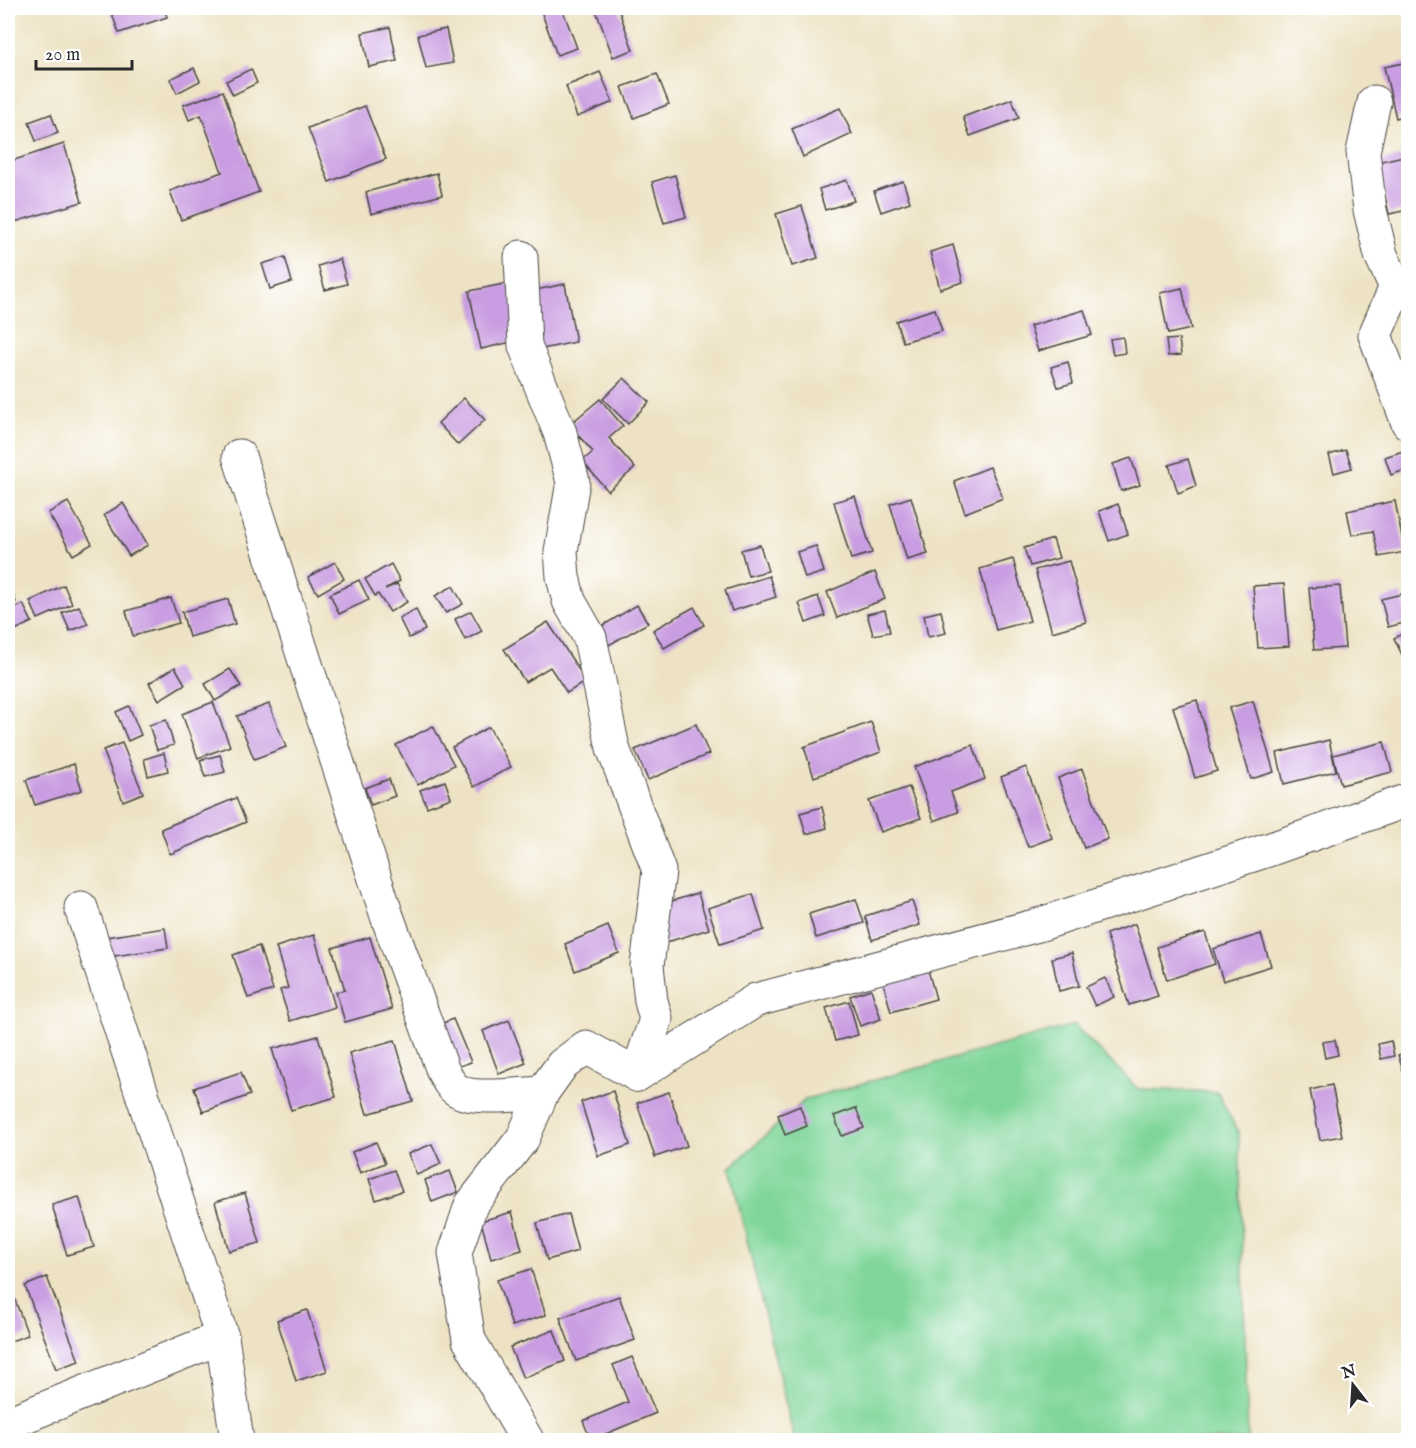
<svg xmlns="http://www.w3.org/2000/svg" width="1416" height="1448" viewBox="0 0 1416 1448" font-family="'IM FELL English',serif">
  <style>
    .green { fill: #7fd69a; stroke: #558062; stroke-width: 1.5 }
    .building { fill: #c99de1 }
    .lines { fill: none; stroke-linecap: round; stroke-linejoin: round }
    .minor-casing { stroke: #484642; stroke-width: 35 }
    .minor { stroke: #fff; stroke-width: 33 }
  </style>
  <rect width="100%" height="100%" fill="#fff"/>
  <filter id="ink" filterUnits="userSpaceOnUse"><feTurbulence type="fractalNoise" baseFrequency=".0167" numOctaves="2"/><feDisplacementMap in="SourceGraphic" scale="12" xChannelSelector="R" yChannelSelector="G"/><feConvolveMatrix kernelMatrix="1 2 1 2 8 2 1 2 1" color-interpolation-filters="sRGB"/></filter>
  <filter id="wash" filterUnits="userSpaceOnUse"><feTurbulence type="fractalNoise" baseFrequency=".008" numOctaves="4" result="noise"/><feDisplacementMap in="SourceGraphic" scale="24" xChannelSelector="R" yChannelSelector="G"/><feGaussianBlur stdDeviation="1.35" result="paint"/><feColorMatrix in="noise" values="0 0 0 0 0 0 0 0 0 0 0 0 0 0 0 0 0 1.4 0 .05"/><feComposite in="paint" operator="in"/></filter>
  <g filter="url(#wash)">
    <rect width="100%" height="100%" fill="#ede2c3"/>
    <polygon class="green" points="1074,1025 1138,1089 1217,1092 1239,1134 1248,1440 796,1440 793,1434 730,1168 806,1099"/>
    <g id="blocks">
      <g class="building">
        <polygon points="114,8 164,8 167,17 119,33 110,9"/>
        <polygon points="540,8 562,8 577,48 557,55"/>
        <polygon points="595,8 618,8 633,50 613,57"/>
        <polygon points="390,27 397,61 369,67 362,33"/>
        <polygon points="446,29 453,63 426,68 418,35"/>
        <polygon points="1408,62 1408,115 1396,118 1384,67"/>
        <polygon points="194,68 200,81 177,93 170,79"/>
        <polygon points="251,69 257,83 233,95 226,81"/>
        <polygon points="600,72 613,102 577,117 566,86"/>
        <polygon points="657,74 669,104 634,118 622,87"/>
        <polygon points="223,91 259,192 181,220 170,191 222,172 201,115 189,120 183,105"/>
        <polygon points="1012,99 1019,118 970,136 963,117"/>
        <polygon points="365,106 386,159 329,182 308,128"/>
        <polygon points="840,108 852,134 803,157 792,129"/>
        <polygon points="51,114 58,133 36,141 29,122"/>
        <polygon points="64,144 82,202 8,224 8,162"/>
        <polygon points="1408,155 1408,210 1389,214 1377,162"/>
        <polygon points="437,173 442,195 371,214 366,192"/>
        <polygon points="675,175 686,217 664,223 652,182"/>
        <polygon points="847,180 854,201 825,210 819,189"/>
        <polygon points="903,181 910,202 881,212 874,191"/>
        <polygon points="802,206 818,258 792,266 776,214"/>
        <polygon points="953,245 963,282 940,289 930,252"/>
        <polygon points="285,257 292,282 270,289 262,264"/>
        <polygon points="340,259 347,284 325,290 318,266"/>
        <polygon points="509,283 520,340 481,349 469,291"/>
        <polygon points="565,284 576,342 537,350 526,292"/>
        <polygon points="1182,288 1191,329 1168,334 1160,293"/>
        <polygon points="935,309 942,331 903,342 896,321"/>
        <polygon points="1084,310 1092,335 1038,351 1030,326"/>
        <polygon points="1123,337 1125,353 1113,355 1110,339"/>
        <polygon points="1179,339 1181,355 1168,356 1166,340"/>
        <polygon points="1068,362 1073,383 1058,387 1051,367"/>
        <polygon points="624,378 649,402 628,424 603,399"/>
        <polygon points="464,398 485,420 458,445 438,423"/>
        <polygon points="600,399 623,426 609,438 635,468 608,491 582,461 593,452 569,425"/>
        <polygon points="1346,450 1352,468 1334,473 1329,455"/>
        <polygon points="1403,451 1408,469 1391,475 1385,457"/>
        <polygon points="1131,458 1140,485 1121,491 1113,464"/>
        <polygon points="1188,459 1196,486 1178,493 1169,465"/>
        <polygon points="990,467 1003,498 965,513 954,481"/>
        <polygon points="855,496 872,553 851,559 834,502"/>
        <polygon points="911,497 928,554 907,560 890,504"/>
        <polygon points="1395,501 1405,552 1379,557 1373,531 1352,535 1347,511"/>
        <polygon points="68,502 92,544 73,555 48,513"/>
        <polygon points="123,503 148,545 129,556 104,515"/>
        <polygon points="1118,504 1128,534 1109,541 1099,511"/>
        <polygon points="1053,539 1059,558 1030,566 1024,548"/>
        <polygon points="760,545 768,571 748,576 741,550"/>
        <polygon points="816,546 824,572 805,578 797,552"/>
        <polygon points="1013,559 1030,621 996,630 980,569"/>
        <polygon points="1069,561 1086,622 1052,632 1035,570"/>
        <polygon points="335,562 344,579 318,594 308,577"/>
        <polygon points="391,564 400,581 385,589 397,584 407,602 390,612 378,594 375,596 365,579"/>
        <polygon points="875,572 885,599 837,618 827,592"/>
        <polygon points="769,576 776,597 732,611 725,590"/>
        <polygon points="359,580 369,600 339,614 330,594"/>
        <polygon points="8,582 16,602 8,606"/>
        <polygon points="1284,584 1289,646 1258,648 1253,586"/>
        <polygon points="64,585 72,604 38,619 30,601"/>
        <polygon points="453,586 463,604 446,613 435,596"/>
        <polygon points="1340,586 1345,648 1314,650 1309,588"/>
        <polygon points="1402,594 1408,622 1388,627 1381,599"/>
        <polygon points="818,596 825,616 806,623 799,603"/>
        <polygon points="171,598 179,623 133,636 126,611"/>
        <polygon points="228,599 235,624 189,637 182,612"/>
        <polygon points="23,604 32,622 15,630 8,612"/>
        <polygon points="637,605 648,623 607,646 597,629"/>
        <polygon points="79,606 88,624 70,631 62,613"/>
        <polygon points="694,607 704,625 664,648 653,630"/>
        <polygon points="416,609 425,630 409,638 399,618"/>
        <polygon points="885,610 890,632 873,635 867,614"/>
        <polygon points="471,611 482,631 465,640 455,619"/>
        <polygon points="941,611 946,633 928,637 924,615"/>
        <polygon points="548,622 586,681 567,693 550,667 525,682 504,649"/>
        <polygon points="1408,631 1408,659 1405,661 1394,638"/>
        <polygon points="175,667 185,684 159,700 149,683"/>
        <polygon points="230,669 241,686 215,701 205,684"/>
        <polygon points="1197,700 1217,771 1195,778 1173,707"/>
        <polygon points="1253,701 1274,772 1251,779 1229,708"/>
        <polygon points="213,702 230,746 198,758 182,714"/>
        <polygon points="269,704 286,747 254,759 237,716"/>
        <polygon points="129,706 141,735 128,741 116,712"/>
        <polygon points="166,720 174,745 157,750 149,725"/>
        <polygon points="871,722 881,752 814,777 804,747"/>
        <polygon points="696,724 709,754 648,780 635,750"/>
        <polygon points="433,726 454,765 418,785 396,745"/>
        <polygon points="489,727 511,767 474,787 452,747"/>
        <polygon points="1329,740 1336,771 1284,784 1277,753"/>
        <polygon points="1384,742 1392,772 1341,785 1333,755"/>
        <polygon points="122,743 143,793 123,801 103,750"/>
        <polygon points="973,745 985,779 951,792 958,812 934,821 914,767"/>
        <polygon points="164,753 168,771 148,776 144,759"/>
        <polygon points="220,755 225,772 205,777 200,760"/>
        <polygon points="74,764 82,790 35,805 26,780"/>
        <polygon points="1026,767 1052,838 1028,847 1001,777"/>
        <polygon points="1082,769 1108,839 1084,848 1058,778"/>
        <polygon points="389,779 395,796 371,805 365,788"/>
        <polygon points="445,781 451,798 427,807 420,790"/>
        <polygon points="909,787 921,818 881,832 869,801"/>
        <polygon points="236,798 246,822 170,854 161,829"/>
        <polygon points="822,807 827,828 806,834 800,813"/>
        <polygon points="698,893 709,929 664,943 653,907"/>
        <polygon points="753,894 764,930 720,944 708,908"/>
        <polygon points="856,899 864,923 816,938 809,914"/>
        <polygon points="912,901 920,925 872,940 865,916"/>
        <polygon points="1135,924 1158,996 1129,1005 1106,934"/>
        <polygon points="608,926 619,953 575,971 565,944"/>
        <polygon points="165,928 168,948 101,958 99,938"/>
        <polygon points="1205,932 1215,964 1167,980 1157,947"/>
        <polygon points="1261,934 1271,966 1223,981 1213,949"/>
        <polygon points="314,935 335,1007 290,1021 280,990 288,988 276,947"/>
        <polygon points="370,937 392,1009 345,1022 336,992 345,990 332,948"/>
        <polygon points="259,946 273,990 248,998 233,955"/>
        <polygon points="1072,953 1079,986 1059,991 1052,958"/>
        <polygon points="928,970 936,999 891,1012 883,982"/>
        <polygon points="1105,978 1114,997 1095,1006 1086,987"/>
        <polygon points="871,989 881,1019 860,1026 850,996"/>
        <polygon points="849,1001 858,1035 835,1041 826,1008"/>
        <polygon points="453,1019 471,1062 443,1072 428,1029"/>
        <polygon points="509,1020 526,1063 499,1074 483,1031"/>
        <polygon points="318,1036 336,1097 291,1110 272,1049"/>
        <polygon points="395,1040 413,1101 367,1114 349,1053"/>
        <polygon points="1335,1040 1338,1055 1325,1058 1322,1042"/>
        <polygon points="1391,1041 1394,1056 1381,1059 1378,1044"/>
        <polygon points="1408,1052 1408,1076 1405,1077 1398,1055"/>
        <polygon points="241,1072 250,1095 203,1112 194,1088"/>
        <polygon points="1332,1085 1342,1136 1320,1140 1310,1090"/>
        <polygon points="613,1091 630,1145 598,1156 581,1102"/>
        <polygon points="669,1092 687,1146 655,1157 637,1103"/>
        <polygon points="800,1106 807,1126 785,1135 778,1115"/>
        <polygon points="856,1108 864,1128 842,1136 834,1116"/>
        <polygon points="376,1142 385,1163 360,1173 352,1152"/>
        <polygon points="432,1144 441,1164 417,1175 408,1154"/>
        <polygon points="394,1170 402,1191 376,1200 369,1179"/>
        <polygon points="450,1171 458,1192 432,1202 425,1180"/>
        <polygon points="245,1193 260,1243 229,1251 215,1202"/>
        <polygon points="79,1197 94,1247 67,1255 52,1205"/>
        <polygon points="512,1212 522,1250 491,1259 481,1221"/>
        <polygon points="568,1214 578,1251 547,1260 537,1223"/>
        <polygon points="531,1269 546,1315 512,1326 497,1280"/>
        <polygon points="47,1277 79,1361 56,1369 25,1286"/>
        <polygon points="11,1289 28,1335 8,1342 8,1290"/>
        <polygon points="619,1296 635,1340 576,1361 560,1318"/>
        <polygon points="307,1310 327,1371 296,1381 277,1320"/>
        <polygon points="554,1330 565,1361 523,1378 510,1347"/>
        <polygon points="632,1357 656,1413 591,1440 583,1421 628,1402 613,1365"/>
      </g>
    </g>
  </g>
  <g filter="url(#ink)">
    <use href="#blocks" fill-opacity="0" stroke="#484642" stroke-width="1.5"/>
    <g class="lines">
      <defs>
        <g id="minor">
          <polyline points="1374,102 1363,152 1370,210 1381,255 1396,287 1375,335 1408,423"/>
          <polyline points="521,257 525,346 560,433 573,482 561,551 563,577 569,601 590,638 613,748 659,871 647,966 651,1001 656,1019 637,1075"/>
          <path d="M239,456L387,916L443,1071C447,1078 450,1086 457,1090C472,1101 522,1094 542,1093"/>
          <polyline points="81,908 222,1337 237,1440"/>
          <polyline points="8,1423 222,1337"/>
          <polyline points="527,1440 469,1340 455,1253 471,1205 523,1138 542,1093 562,1065 586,1047 637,1075 756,1000 1038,925 1271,849 1408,800"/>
        </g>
      </defs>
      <use href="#minor" class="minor-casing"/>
      <use href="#minor" class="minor"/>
    </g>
  </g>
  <rect width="1416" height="1448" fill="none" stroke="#fff" stroke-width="30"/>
  <g transform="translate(1353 1385) rotate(343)" stroke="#ffffff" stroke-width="4.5" paint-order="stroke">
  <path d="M0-4.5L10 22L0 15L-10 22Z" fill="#2b2b2b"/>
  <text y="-9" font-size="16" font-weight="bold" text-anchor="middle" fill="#2b2b2b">N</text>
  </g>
  <path d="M36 60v9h96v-9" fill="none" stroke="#2b2b2b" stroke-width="3"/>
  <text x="45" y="60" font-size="18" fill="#2b2b2b" stroke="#ffffff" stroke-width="4.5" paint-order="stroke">20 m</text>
</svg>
